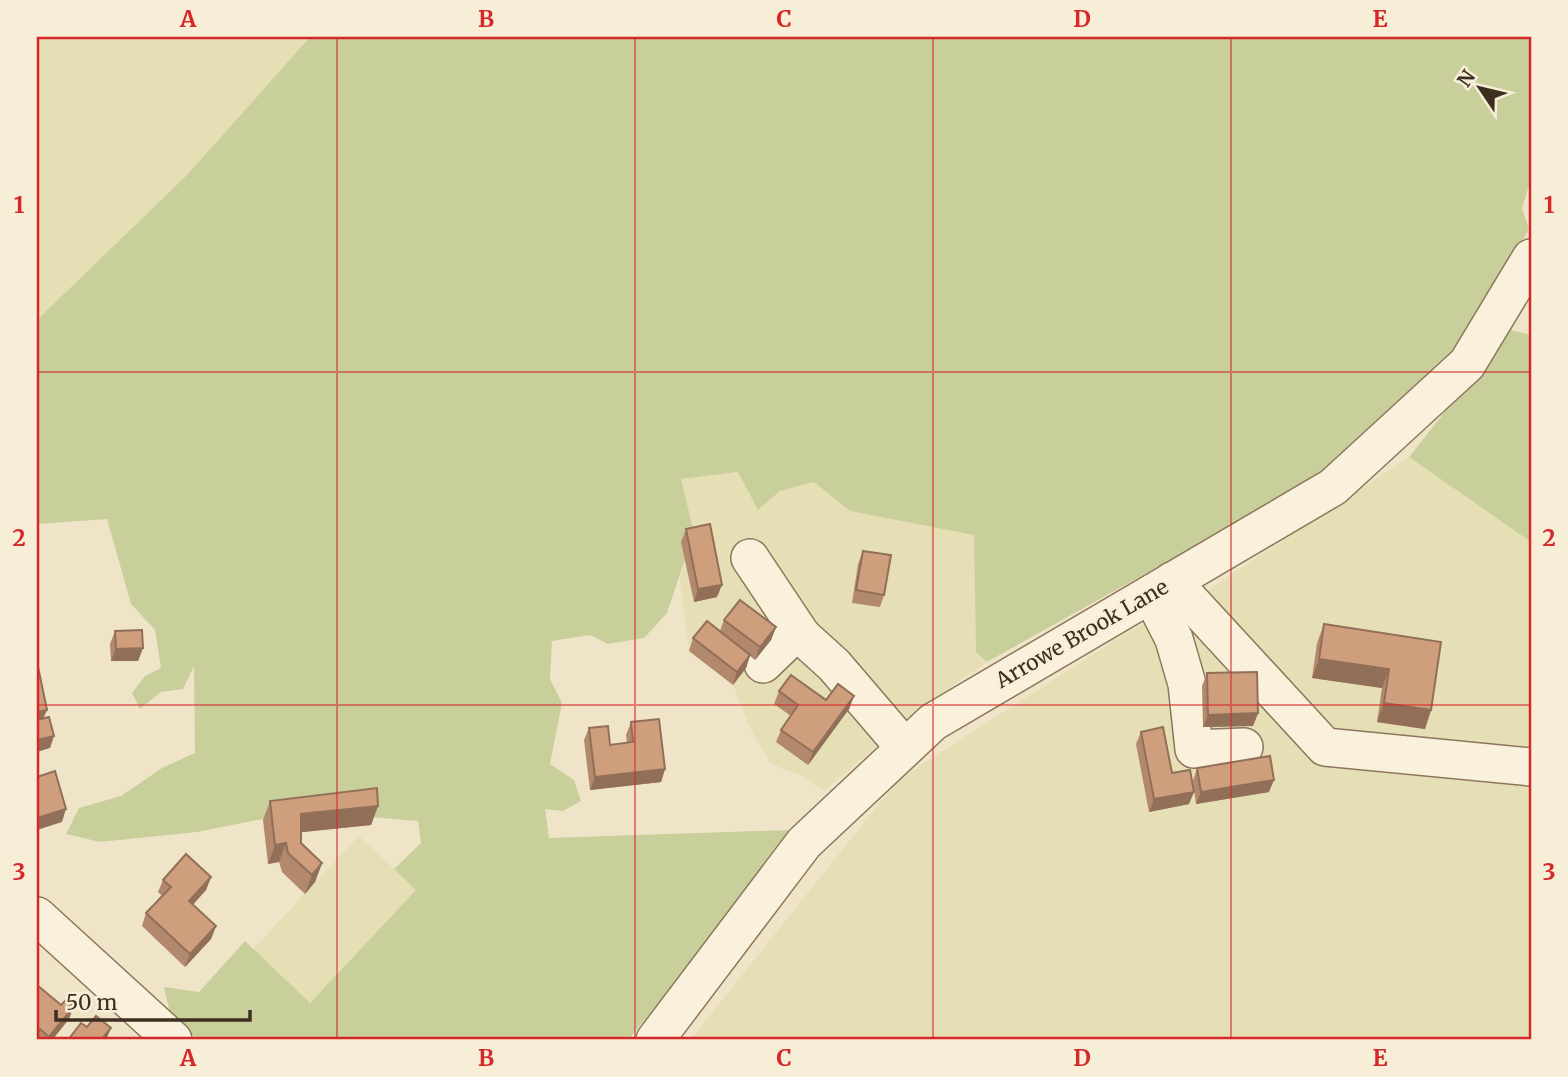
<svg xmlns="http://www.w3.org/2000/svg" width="1568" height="1077" viewBox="0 0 1568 1077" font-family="Merriweather,serif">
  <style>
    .farmland { fill: #e6deb5 }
    .green { fill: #c9cf9b }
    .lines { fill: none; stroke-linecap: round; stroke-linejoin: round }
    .minor-casing { stroke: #8d765c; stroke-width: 40 }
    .minor { stroke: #faf1dc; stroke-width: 37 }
    .wall { fill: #b2896c }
    .shaded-wall { fill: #916f58 }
    .building { fill: #cf9f7d; stroke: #916f58; stroke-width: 2 }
    .grid { fill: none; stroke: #d62828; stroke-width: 2; stroke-opacity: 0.55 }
    .labels { text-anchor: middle; stroke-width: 5; stroke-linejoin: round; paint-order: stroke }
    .street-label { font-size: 21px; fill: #3d2e20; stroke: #f7eed8 }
    .neatline { fill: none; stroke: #d62828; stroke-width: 2.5 }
    .grid-label { font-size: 23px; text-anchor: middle; font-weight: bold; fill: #d62828 }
  </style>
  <rect width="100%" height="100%" fill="#f0e4c8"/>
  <g class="farmland">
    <polygon points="37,37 310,37 188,174 37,320"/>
    <polygon points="1409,457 1531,542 1531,1040 690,1040 898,780 1128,632 1200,595"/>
    <polygon points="738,472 758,510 780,491 814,482 851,511 974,535 976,652 987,662 915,712 824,791 805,777 771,764 750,728 733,685 689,651 680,579 694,533 681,479"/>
    <polygon points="359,836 416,890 310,1003 253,949"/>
  </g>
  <g class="green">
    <polygon points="310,37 1531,37 1531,179 1522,208 1529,229 1458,351 1324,474 987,662 976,652 974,535 850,511 814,482 780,491 758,510 738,472 681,479 694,533 667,613 644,638 608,644 590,635 552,641 550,679 562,703 550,764 574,780 581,801 563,811 545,809 549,838 790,830 677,981 628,1040 198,1040 170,1013 164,987 199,992 245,941 310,1003 416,890 394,869 421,843 418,821 370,817 369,807 257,820 197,832 100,842 66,834 79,808 121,796 162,768 195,753 194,666 183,689 161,692 140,709 132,693 145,676 161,668 155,630 131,604 107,519 37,524 37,320 188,174"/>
    <polygon points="1510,330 1531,335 1531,542 1409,457"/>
  </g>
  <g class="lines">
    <defs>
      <g id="minor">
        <polyline points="750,558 802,636"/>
        <polyline points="1172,581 1325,747 1531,767"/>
        <polyline points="1151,594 1174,639 1187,684 1194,749 1244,747"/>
        <polyline points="763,664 790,638 802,636 834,665 905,748"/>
        <polyline points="37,916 173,1040"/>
        <polyline points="655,1040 804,843 933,722 1333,487 1467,364 1531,258"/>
      </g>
    </defs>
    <use href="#minor" class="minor-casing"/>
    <use href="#minor" class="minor"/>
  </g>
  <g class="wall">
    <polygon points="686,529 717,597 694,602 681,542"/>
    <polygon points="863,551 884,595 880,607 852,603 858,564"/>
    <polygon points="724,620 776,627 771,640 755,660 750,656 746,668 733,685 689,651 693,638 720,631"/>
    <polygon points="1324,624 1441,642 1431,710 1425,729 1377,722 1382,688 1312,678 1317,643"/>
    <polygon points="115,631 143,648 138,661 111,661 110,644"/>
    <polygon points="1207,673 1258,713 1253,726 1203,727 1202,686"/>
    <polygon points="779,691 826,700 854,696 849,709 808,765 776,742 781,730 791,716 774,704"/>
    <polygon points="631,722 665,769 661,782 590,790 584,740 589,728 610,745 627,743 626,735"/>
    <polygon points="1141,732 1172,773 1189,804 1149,812 1136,744"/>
    <polygon points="1197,768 1269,792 1196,804 1193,781"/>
    <polygon points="270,801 378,806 371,825 301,832 301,843 322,863 315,882 305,894 282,872 279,862 268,864 263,820"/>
    <polygon points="211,877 206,890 193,905 216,926 211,939 185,967 142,926 146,913 162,896 158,892 163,880"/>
    <polygon points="37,985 69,1019 52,1040 37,1040"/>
  </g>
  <g class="shaded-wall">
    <polygon points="722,585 717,597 694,602 698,589"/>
    <polygon points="776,627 771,640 755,660 760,647"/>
    <polygon points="143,648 138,661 111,661 116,649"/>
    <polygon points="750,655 746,668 733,685 737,672"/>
    <polygon points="1319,659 1389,669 1382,688 1312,678"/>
    <polygon points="854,696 849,709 808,765 813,752"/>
    <polygon points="1384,703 1431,710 1425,729 1377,722"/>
    <polygon points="47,710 42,722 37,724 37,712"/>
    <polygon points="1258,713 1253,726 1203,727 1208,715"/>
    <polygon points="54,736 50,748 37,752 37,740"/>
    <polygon points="665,769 661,782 590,790 595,777"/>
    <polygon points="1274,780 1269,792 1196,804 1201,792"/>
    <polygon points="1194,792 1189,804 1149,812 1154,799"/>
    <polygon points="378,806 371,825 294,833 301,814"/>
    <polygon points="66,809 62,822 37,830 37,818"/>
    <polygon points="286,843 279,862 268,864 275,845"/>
    <polygon points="322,863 315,882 305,894 312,875"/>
    <polygon points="211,877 206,890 184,914 189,901"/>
    <polygon points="216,926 211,939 185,967 190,954"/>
    <polygon points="74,1006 69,1019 52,1040 47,1040 49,1037"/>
    <polygon points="111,1028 106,1040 101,1040"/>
  </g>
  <g class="building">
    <polygon points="710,524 722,585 698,589 686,529"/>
    <polygon points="863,551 891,555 884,595 856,590"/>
    <polygon points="740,600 776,627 760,647 724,620"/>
    <polygon points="707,621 750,655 737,672 693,638"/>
    <polygon points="1324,624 1441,642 1431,710 1384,703 1389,669 1319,659"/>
    <polygon points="142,630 143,648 116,649 115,631"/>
    <polygon points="37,662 47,710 37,712"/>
    <polygon points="1257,672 1258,713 1208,715 1207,673"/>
    <polygon points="791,675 826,700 838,684 854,696 813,752 781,730 798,705 779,691"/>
    <polygon points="49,717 54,736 37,740 37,720"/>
    <polygon points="659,719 665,769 595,777 589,728 608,726 610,745 633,742 631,722"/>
    <polygon points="1163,727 1172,773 1190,770 1194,792 1154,799 1141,732"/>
    <polygon points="1270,756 1274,780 1201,792 1197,768"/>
    <polygon points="55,771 66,809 37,818 37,777"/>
    <polygon points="377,788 378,806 301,814 301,843 322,863 312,875 288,853 286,843 275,845 270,801"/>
    <polygon points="186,854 211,877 189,901 216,926 190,954 146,913 171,887 163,880"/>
    <polygon points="37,985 61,1005 66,1000 74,1006 49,1037 40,1029 37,1034"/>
    <polygon points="96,1016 111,1028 101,1040 68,1040 81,1023 87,1027"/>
  </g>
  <path class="grid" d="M337,37V1040M635,37V1040M933,37V1040M1231,37V1040M37,372H1531M37,705H1531"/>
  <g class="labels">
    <g class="street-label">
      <text transform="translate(1082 634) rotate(-30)" y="7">Arrowe Brook Lane</text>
    </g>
  </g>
  <rect width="1568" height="1077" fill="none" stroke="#f7eed8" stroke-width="77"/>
  <g transform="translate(1480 88) rotate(305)" stroke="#f7eed8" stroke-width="5" paint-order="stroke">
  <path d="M0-5L12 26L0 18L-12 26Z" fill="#3d2e20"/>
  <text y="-10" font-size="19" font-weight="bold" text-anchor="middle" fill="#3d2e20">N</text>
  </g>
  <path d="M56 1010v10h194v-10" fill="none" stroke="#3d2e20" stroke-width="3.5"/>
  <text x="66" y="1010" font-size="21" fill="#3d2e20" stroke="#f7eed8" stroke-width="5" paint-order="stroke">50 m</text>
  <rect x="38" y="38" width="1492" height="1000" class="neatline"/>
  <g class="grid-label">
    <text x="188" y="27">A</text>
    <text x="486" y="27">B</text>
    <text x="784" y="27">C</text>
    <text x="1082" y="27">D</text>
    <text x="1380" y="27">E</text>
    <text x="19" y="213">1</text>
    <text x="1549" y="213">1</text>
    <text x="19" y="546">2</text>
    <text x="1549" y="546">2</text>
    <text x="19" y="880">3</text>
    <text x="1549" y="880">3</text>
    <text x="188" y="1066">A</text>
    <text x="486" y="1066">B</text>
    <text x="784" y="1066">C</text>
    <text x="1082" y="1066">D</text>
    <text x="1380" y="1066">E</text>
  </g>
</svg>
